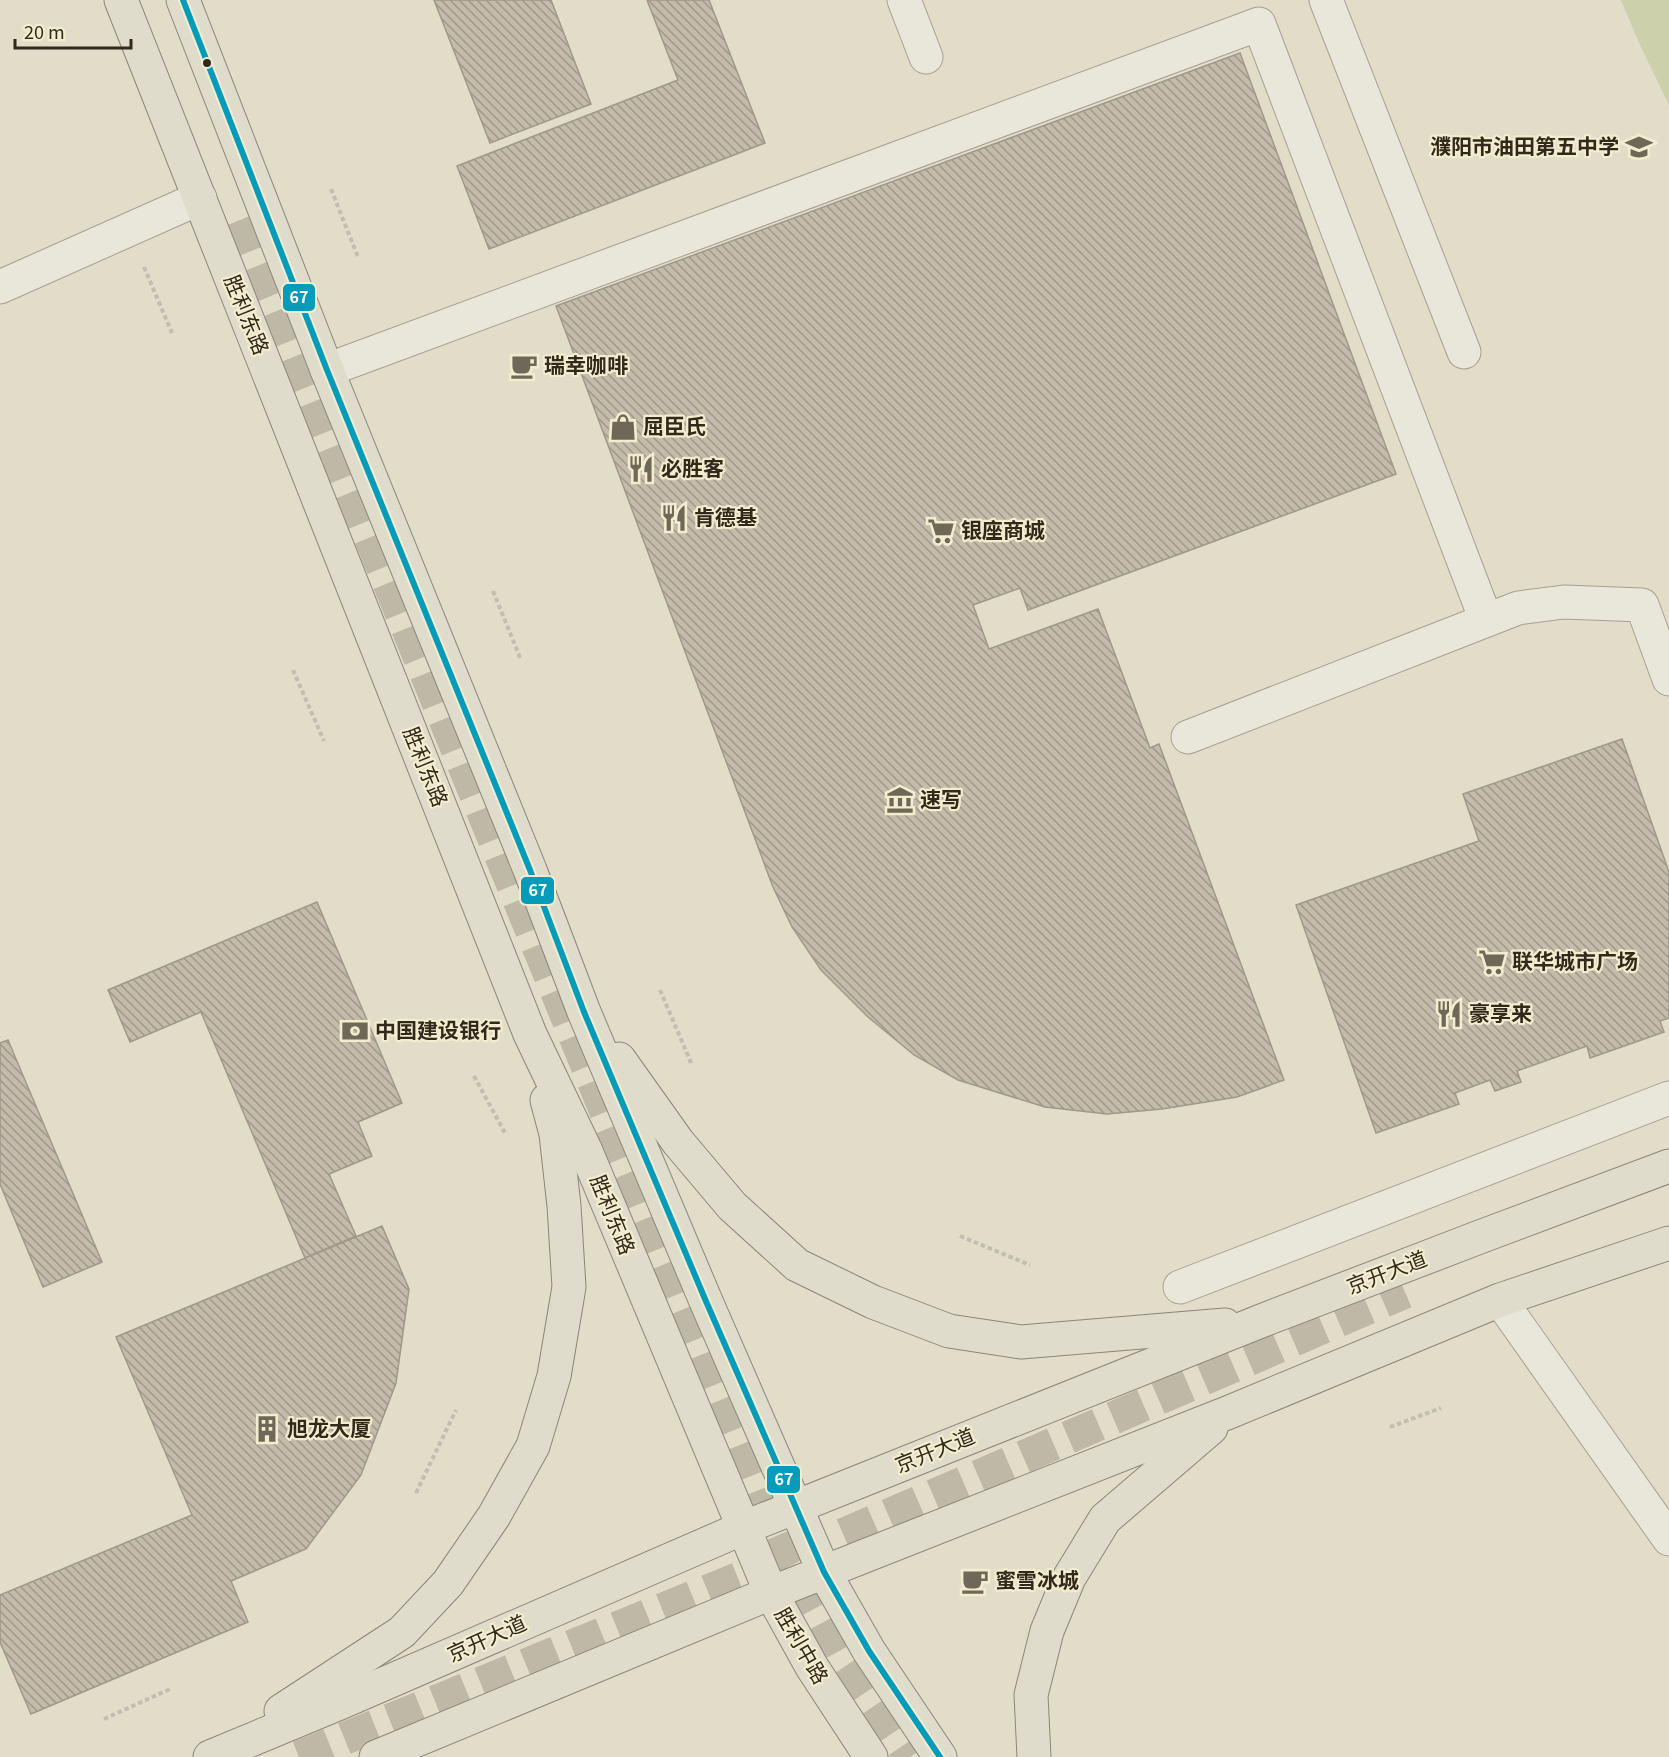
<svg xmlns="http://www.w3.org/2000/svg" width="1669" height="1757" viewBox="0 0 1669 1757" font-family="Georgia,'Noto Sans SC',serif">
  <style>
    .green { fill: #ccd1ac }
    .building { fill: url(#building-back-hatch); stroke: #a09889; stroke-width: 1.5 }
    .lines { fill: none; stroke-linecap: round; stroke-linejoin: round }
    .minor-tunnel { stroke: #beb9a6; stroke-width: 33; stroke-dasharray: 33 16; stroke-linecap: butt }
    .minor-casing { stroke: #a5a093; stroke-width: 35 }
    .major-casing { stroke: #8b8679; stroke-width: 35 }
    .path { stroke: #c1beb2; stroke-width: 4; stroke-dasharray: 4.5 3; stroke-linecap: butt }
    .minor { stroke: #e9e6da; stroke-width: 33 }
    .major { stroke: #e0dccc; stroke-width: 33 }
    .bus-1-casing { stroke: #f3ecce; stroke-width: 10 }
    .bus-1 { stroke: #059cbc; stroke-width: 6 }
    .bus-dot { fill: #32291c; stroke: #f3ecce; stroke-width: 2 }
    .labels { text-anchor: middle; stroke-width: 4.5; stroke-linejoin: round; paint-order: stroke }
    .poi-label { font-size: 21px; font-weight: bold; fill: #32291c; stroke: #f3ecce; text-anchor: start }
    .street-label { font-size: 21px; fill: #32291c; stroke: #f3ecce }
    .line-badge { stroke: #f3ecce; stroke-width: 2 }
    .badge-label { font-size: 16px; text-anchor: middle; font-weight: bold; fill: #fff }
  </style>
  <defs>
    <pattern id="building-back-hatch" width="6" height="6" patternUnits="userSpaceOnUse" patternTransform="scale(1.5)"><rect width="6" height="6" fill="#c4bbaa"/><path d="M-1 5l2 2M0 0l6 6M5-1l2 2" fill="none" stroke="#a0988a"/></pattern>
  </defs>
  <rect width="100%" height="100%" fill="#e1ddc9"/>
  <polygon class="green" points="1621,0 1669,0 1669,105 1640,45"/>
  <g class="building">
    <polygon points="434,0 551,0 591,104 490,143"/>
    <polygon points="647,0 709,0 765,143 489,249 457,166 678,80"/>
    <polygon points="1240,53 1396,474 1028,610 1020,588 973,605 989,649 1098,609 1150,748 1159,744 1284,1080 1237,1097 1162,1109 1107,1114 1045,1107 958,1080 914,1055 868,1017 821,970 792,927 773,887 556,306"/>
    <polygon points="1622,739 1669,872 1669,1018 1660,1021 1664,1032 1590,1058 1587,1046 1517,1071 1521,1082 1495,1091 1490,1080 1455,1093 1459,1104 1376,1133 1296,905 1479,841 1463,794"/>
    <polygon points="317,902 402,1103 358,1122 372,1156 329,1174 356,1236 305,1258 201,1012 130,1042 108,990"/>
    <polygon points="8,1040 102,1262 43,1287 0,1184 0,1043"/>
    <polygon points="382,1226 409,1289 396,1383 361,1475 306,1549 231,1581 248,1622 31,1714 0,1642 0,1595 192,1515 116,1337"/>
  </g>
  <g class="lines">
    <g class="minor-tunnel">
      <polyline points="240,220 789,1558 840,1653 910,1757"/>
      <polyline points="299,1757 789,1558 1405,1292"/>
    </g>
    <defs>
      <g id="minor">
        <polyline points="904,0 926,57"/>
        <polyline points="1326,0 1464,352"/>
        <polyline points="0,287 200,198"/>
        <polyline points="327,370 1259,24 1486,620"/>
        <polyline points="1188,737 1518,608 1564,602 1642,605 1669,679"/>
        <polyline points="1180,1287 1669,1098"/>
        <polyline points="1500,1300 1669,1539"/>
      </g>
      <g id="major">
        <polyline points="121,0 530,1034 585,1149 771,1593 812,1667 871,1757"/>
        <polyline points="183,0 327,370 530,870 584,1012 705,1299 824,1572 869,1651 940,1757"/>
        <polyline points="619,1059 678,1142 732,1206 797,1265 873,1302 949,1331 1021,1342 1225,1325"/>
        <polyline points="281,1711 402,1632 448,1583 494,1516 533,1446 554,1376 569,1287 564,1206 556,1134 547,1100"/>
        <polyline points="210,1757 342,1702 743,1528 1261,1321 1477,1238 1669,1166"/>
        <polyline points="376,1757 771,1593 1227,1413 1500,1300 1669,1243"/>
        <polyline points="1034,1757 1031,1695 1047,1631 1069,1578 1105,1519 1211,1428"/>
      </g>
    </defs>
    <use href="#minor" class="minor-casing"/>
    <use href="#major" class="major-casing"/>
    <g class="path">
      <polyline points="331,189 358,257"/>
      <polyline points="144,267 172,333"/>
      <polyline points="493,591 521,660"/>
      <polyline points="293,670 324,741"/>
      <polyline points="660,990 692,1065"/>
      <polyline points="474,1076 505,1133"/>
      <polyline points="960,1236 1030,1265"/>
      <polyline points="1390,1427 1441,1408"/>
      <polyline points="416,1493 456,1410"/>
      <polyline points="104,1719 170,1689"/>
    </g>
    <use href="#minor" class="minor"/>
    <use href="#major" class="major"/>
    <defs>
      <polyline id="bus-1" points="183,0 327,370 530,870 584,1012 705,1299 824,1572 869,1651 940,1757"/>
    </defs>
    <use href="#bus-1" class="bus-1-casing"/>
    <use href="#bus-1" class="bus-1"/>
  </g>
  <defs>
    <symbol id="school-bare" viewBox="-9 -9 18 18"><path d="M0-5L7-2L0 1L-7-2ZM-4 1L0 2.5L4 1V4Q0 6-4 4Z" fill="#6f6859" stroke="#f3ecce" stroke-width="2.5" paint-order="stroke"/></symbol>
    <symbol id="cafe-bare" viewBox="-9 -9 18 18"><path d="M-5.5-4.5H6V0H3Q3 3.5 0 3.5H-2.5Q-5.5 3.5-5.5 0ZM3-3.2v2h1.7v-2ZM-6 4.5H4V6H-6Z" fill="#6f6859" stroke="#f3ecce" stroke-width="2.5" paint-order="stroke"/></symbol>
    <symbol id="shop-bare" viewBox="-9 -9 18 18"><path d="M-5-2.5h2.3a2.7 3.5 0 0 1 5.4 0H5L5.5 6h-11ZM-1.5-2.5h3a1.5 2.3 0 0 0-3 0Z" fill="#6f6859" stroke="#f3ecce" stroke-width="2.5" paint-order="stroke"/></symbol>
    <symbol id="restaurant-bare" viewBox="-9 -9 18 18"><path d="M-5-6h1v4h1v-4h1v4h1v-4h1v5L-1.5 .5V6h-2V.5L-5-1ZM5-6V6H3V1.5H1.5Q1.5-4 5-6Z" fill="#6f6859" stroke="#f3ecce" stroke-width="2.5" paint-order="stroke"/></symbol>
    <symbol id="supermarket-bare" viewBox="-9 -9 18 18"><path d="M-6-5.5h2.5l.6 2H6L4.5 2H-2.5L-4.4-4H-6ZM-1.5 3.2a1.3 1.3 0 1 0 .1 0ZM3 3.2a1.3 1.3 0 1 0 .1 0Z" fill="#6f6859" stroke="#f3ecce" stroke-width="2.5" paint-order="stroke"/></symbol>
    <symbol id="museum-bare" viewBox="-9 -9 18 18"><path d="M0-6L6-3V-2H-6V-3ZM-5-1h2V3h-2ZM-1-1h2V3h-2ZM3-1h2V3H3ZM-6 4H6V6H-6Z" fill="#6f6859" stroke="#f3ecce" stroke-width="2.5" paint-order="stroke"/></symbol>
    <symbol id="bank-bare" viewBox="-9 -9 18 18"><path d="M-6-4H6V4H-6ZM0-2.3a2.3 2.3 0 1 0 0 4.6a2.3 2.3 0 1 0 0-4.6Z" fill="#6f6859" stroke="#f3ecce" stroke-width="2.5" paint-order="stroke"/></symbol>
    <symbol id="building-bare" viewBox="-9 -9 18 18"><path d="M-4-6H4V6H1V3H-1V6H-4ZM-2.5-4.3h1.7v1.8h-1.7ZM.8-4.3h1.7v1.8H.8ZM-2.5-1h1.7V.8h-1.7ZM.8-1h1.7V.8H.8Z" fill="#6f6859" stroke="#f3ecce" stroke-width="2.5" paint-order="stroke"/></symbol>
  </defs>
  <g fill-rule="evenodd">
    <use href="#school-bare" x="1620" y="128" width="38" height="38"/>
    <use href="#cafe-bare" x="505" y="347" width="38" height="38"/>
    <use href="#shop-bare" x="604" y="408" width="38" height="38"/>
    <use href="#restaurant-bare" x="622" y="450" width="38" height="38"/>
    <use href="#restaurant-bare" x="655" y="499" width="38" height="38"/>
    <use href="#supermarket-bare" x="922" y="512" width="38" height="38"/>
    <use href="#museum-bare" x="881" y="781" width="38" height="38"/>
    <use href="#supermarket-bare" x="1473" y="943" width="38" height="38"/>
    <use href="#restaurant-bare" x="1430" y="995" width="38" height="38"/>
    <use href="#bank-bare" x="336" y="1012" width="38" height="38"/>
    <use href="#building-bare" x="248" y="1410" width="38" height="38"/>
    <use href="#cafe-bare" x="956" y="1562" width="38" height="38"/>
  </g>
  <circle class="bus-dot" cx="207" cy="63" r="5"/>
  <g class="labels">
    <g class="poi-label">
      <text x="1619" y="154" text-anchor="end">濮阳市油田第五中学</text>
      <text x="544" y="373">瑞幸咖啡</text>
      <text x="643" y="434">屈臣氏</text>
      <text x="661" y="476">必胜客</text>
      <text x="694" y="525">肯德基</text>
      <text x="961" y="538">银座商城</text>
      <text x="920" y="807">速写</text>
      <text x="1512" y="969">联华城市广场</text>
      <text x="1469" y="1021">豪享来</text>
      <text x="375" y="1038">中国建设银行</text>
      <text x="287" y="1436">旭龙大厦</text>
      <text x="995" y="1588">蜜雪冰城</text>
    </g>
    <g class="street-label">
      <text transform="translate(246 315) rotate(68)" y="7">胜利东路</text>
      <text transform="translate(425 767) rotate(68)" y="7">胜利东路</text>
      <text transform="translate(612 1215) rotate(68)" y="7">胜利东路</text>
      <text transform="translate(1387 1273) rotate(-21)" y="7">京开大道</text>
      <text transform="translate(935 1451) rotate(-22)" y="7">京开大道</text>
      <text transform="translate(487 1639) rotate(-24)" y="7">京开大道</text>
      <text transform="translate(801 1646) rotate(60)" y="7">胜利中路</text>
    </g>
  </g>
  <g class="line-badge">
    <rect x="282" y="283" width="34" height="29" rx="6" fill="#059cbc"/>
    <rect x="520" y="876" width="35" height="29" rx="6" fill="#059cbc"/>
    <rect x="766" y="1465" width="35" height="29" rx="6" fill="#059cbc"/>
  </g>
  <g class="badge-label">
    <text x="299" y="303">67</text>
    <text x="538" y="896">67</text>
    <text x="784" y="1485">67</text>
  </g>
  <path d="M15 39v9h116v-9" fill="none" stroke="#32291c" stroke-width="3"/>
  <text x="24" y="39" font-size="18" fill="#32291c" stroke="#f3ecce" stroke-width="4.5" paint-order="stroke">20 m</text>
</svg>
